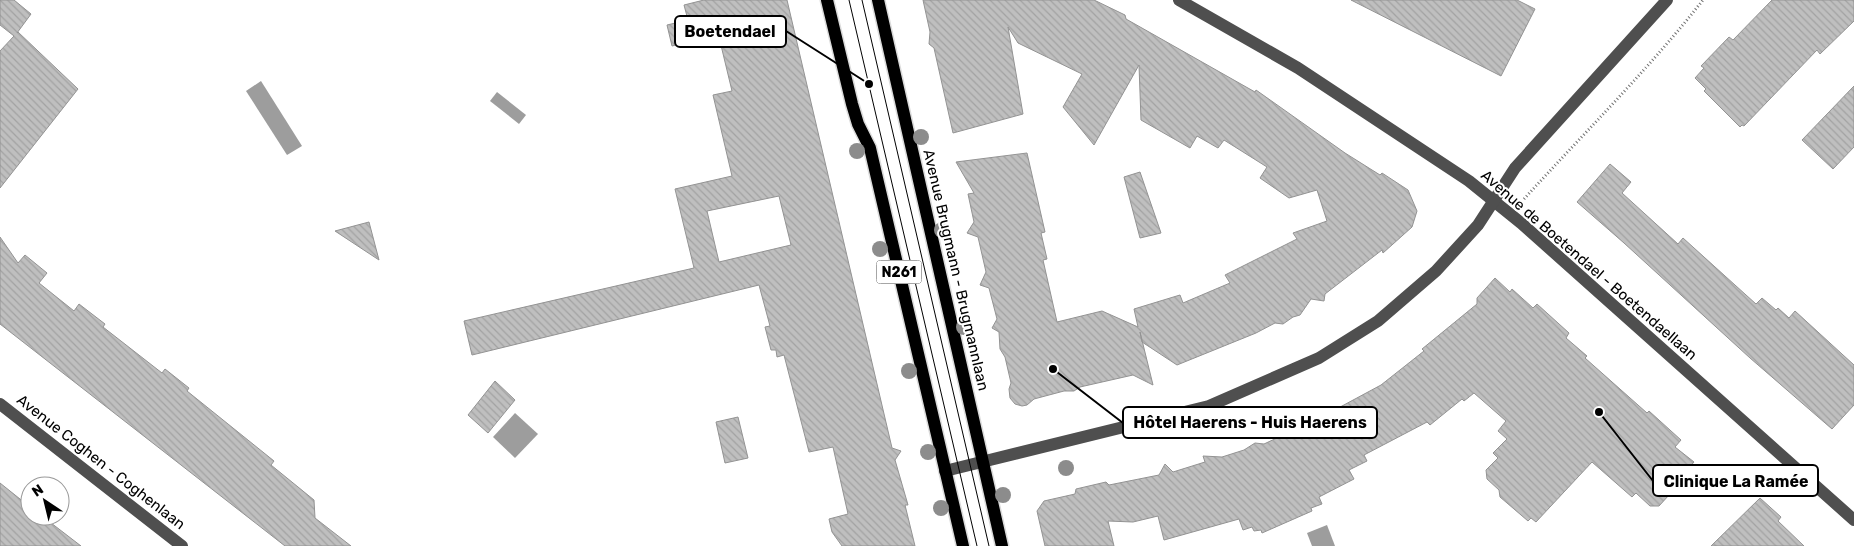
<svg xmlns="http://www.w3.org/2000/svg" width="1854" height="546" viewBox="0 0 1854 546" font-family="Rubik,sans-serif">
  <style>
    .water { fill: #9d9d9d }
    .building { fill: url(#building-back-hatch); stroke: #939393; fill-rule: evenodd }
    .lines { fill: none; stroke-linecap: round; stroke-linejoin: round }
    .major-casing { stroke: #dbdbdb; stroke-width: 15 }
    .path { stroke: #717171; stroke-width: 3; stroke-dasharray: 1 2.5; stroke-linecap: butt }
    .minor { stroke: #4f4f4f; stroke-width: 12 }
    .major { stroke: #000; stroke-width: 12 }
    .tram { stroke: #000; stroke-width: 1 }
    .tree { fill: #8c8c8c }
    .labels { text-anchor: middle; stroke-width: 4; stroke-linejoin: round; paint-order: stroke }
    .shield { fill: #fff; stroke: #4c4c4c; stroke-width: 1 }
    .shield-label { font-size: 14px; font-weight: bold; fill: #000 }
    .street-label { font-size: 15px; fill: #000; stroke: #fff }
    .leader { fill: none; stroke: #000; stroke-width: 2 }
    .callout-dot { fill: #000; stroke: #fff; stroke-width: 2 }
    .callout { fill: #fff; stroke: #000; stroke-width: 2 }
    .callout-label { font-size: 16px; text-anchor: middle; font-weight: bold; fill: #000 }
  </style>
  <defs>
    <pattern id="building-back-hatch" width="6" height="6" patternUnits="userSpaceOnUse" patternTransform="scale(1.25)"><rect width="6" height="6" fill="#bfbfbf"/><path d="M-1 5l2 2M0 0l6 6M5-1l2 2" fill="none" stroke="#a2a2a2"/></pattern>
  </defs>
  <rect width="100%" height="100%" fill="#fff"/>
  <g class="water">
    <polygon points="261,81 302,146 287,155 246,91"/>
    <polygon points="497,92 526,115 519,124 490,101"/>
    <polygon points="515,413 538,434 515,458 493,437"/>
    <polygon points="1327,525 1335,546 1312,546 1307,533"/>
  </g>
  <g class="building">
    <polygon points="0,0 14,0 31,14 17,33 18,32 78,89 0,188 0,51 14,36 0,25"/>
    <path d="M704,0H787L892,448L901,451L895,460L908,505H905L915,546H842L832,532L829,519L848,514L833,447L809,452L784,355L777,357L776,350H771L765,327L770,326L759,285L472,355L464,321L694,268L675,189L732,176L713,95L732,91L719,37L709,39V37L672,46L667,25L688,20L684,5ZM779,196L791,245L719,262L707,211Z"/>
    <polygon points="923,0 1094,0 1125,15 1126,19 1255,92 1256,90 1345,153 1380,175 1382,173 1408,190 1417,211 1412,227 1383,253 1382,250 1325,294 1324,301 1311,299 1300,315 1293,317 1283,324 1275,323 1256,333 1177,365 1142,342 1140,332 1153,385 1133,375 1080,387 1074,391 1064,391 1034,399 1027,405 1022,406 1015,404 1010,398 1009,389 1011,383 1005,357 1000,349 999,332 992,328 997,319 989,288 980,285 986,272 978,237 967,233 974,222 968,194 974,193 956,162 1027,153 1045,232 1041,233 1047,259 1043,260 1057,322 1102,311 1138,327 1134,309 1180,295 1183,303 1230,283 1225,275 1297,239 1293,233 1327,221 1317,190 1289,198 1260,178 1267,167 1224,140 1218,148 1197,136 1190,148 1141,120 1139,65 1094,145 1063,107 1082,74 1018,43 1008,27 1023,114 953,133 934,48 929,44 930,32"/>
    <polygon points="1351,0 1517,0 1535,9 1501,76"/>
    <polygon points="1772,0 1854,0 1854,21 1820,54 1817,50 1744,126 1742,125 1740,127 1704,91 1706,89 1695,78 1704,68 1701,66 1729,37 1733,40"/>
    <polygon points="1854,86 1854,147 1833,169 1802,140"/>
    <polygon points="1610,164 1631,182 1622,193 1678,244 1683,238 1756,304 1762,298 1776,310 1778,308 1789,318 1795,311 1854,365 1854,405 1832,429 1750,358 1624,243 1577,202"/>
    <polygon points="1140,172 1161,233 1140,238 1124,177"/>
    <polygon points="369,222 379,260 335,231"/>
    <polygon points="0,237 18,263 25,255 47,273 39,283 74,311 79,304 105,324 103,327 162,373 165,369 189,388 187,391 274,461 271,465 314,500 315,518 351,546 285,546 0,324"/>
    <polygon points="1495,278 1510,292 1512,289 1533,308 1537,304 1569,333 1566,338 1587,356 1585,358 1647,413 1649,411 1681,440 1675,447 1694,462 1679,479 1680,483 1659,506 1650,506 1636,493 1632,497 1592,462 1536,522 1531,518 1528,521 1500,497 1499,490 1487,479 1486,470 1498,458 1493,453 1507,439 1498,431 1506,421 1474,393 1464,401 1462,399 1430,425 1427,422 1364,455 1367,461 1349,470 1354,479 1319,497 1322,504 1311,508 1312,511 1262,533 1261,530 1254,531 1252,527 1243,530 1239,519 1164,540 1158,516 1133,522 1108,521 1114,546 1045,546 1037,511 1044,501 1075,494 1076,489 1106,482 1109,485 1159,475 1165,464 1173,472 1205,462 1203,456 1222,457 1244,450 1255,443 1264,444 1292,431 1295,426 1302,423 1308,424 1316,420 1381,385 1424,351 1422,349 1477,304 1477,298"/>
    <polygon points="495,381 515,400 488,433 468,415"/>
    <polygon points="738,417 748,458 725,463 716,422"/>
    <polygon points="0,483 30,507 30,516 42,516 81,546 0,546"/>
    <polygon points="1760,498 1781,517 1778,521 1804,546 1711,546"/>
  </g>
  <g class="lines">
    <defs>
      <g id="major">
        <polyline points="827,0 852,104 858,124 870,148 963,546"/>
        <polyline points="878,0 1002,546"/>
      </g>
    </defs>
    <use href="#major" class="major-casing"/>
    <path class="path" d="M1524,199C1584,133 1648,70 1703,0"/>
    <g class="minor">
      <polyline points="1179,0 1298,68 1469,181 1521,223 1854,520"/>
      <polyline points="0,404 182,546"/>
      <polyline points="945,471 1209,406 1319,358 1378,321 1436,271 1478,225 1515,168 1667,0"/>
    </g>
    <use href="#major" class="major"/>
    <g class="tram">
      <polyline points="849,0 977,546"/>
      <polyline points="862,0 989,546"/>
    </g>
  </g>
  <g class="tree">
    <circle cx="921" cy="137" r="8"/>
    <circle cx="857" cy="151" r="8"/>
    <circle cx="942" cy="230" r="8"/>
    <circle cx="880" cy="249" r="8"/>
    <circle cx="964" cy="327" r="8"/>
    <circle cx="909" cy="371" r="8"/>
    <circle cx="928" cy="452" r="8"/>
    <circle cx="1066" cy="468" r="8"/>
    <circle cx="1003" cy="495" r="8"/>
    <circle cx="941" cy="508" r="8"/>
  </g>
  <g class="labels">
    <rect class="shield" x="876.5" y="260.5" width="45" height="23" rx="4"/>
    <g class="shield-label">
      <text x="899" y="277">N261</text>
    </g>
    <g class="street-label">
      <text transform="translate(1589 265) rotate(41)" y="5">Avenue de Boetendael - Boetendaellaan</text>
      <text transform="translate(956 270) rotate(77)" y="5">Avenue Brugmann - Brugmannlaan</text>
      <text transform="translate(101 462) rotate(38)" y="5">Avenue Coghen - Coghenlaan</text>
    </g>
  </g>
  <path class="leader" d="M869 84L786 31M1053 369L1123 423M1599 412L1653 481"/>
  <g class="callout-dot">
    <circle cx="869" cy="84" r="5"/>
    <circle cx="1053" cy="369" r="5"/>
    <circle cx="1599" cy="412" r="5"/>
  </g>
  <g class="callout">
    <rect x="675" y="16" width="111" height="31" rx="5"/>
    <rect x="1123" y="407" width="254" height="31" rx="5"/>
    <rect x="1653" y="465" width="165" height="31" rx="5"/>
  </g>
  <g class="callout-label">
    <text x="730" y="37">Boetendael</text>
    <text x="1250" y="428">Hôtel Haerens - Huis Haerens</text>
    <text x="1736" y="487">Clinique La Ramée</text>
  </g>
  <g transform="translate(45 501) rotate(325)"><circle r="24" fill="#ffffff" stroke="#999999"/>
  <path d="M0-4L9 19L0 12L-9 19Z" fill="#000000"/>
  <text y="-8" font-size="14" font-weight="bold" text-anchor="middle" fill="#000000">N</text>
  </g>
</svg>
